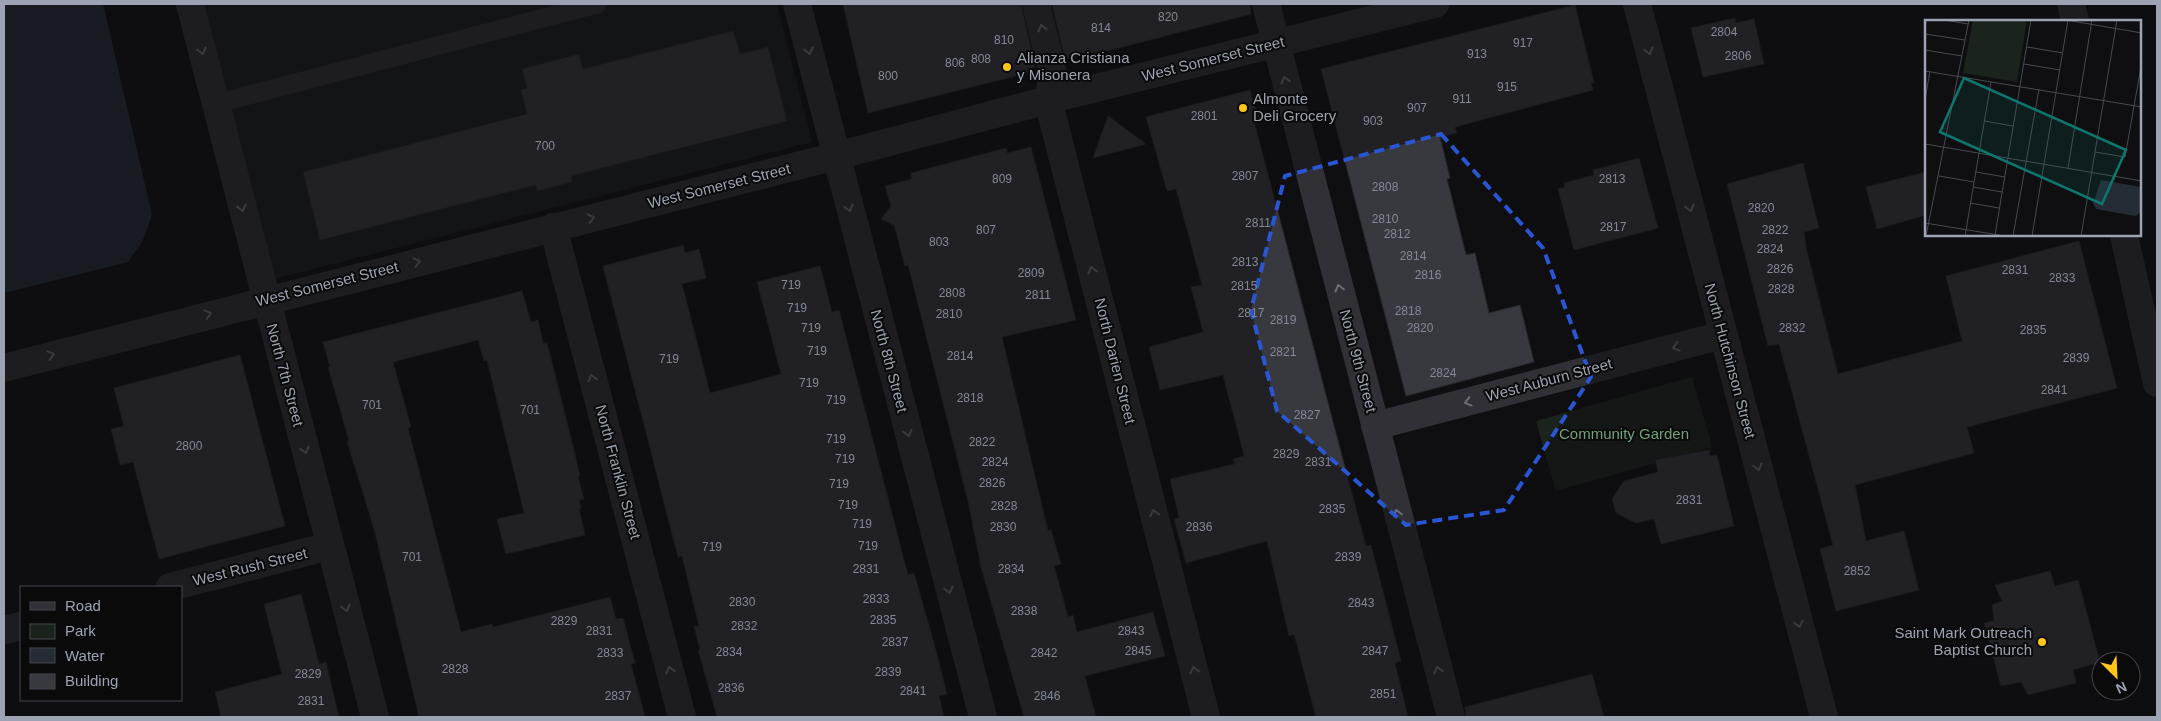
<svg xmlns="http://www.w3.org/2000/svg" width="2161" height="721" viewBox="0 0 2161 721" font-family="Helvetica,sans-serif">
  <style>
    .built { fill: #1a1b1e }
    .green { fill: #1b231d }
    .water { fill: #252c35 }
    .building { fill: #38393f; stroke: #29292d }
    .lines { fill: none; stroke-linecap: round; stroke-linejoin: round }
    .service { stroke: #303036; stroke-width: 19 }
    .minor { stroke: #303036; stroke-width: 28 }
    .tertiary { stroke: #303036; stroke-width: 28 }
    .oneway { stroke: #6c6f7b }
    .marked { fill: none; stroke: #2a56d4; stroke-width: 4; stroke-dasharray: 10 6; stroke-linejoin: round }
    .poi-dot { fill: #ffc519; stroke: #0a0a0b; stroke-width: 2 }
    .labels { text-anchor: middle; stroke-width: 4; stroke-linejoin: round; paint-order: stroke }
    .number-label { font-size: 12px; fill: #848896 }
    .poi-label { font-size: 15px; fill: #9ea3b3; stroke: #0a0a0b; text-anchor: start }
    .street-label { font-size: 15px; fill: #9ea3b3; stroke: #0a0a0b }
    .park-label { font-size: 15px; fill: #73a07a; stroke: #0a0a0b }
    .inset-road { fill: none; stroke: #484a52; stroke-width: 1 }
    .view { fill: #0f766e; fill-opacity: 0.15; stroke: #0f766e; stroke-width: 2.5 }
    .inset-edge { fill: none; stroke: #9ea3b3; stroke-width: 2.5 }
  </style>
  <rect width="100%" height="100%" fill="#0f0f11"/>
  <polygon class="built" points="204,4 777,4 812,142 274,279"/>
  <polygon class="green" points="1692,377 1712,447 1556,491 1536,421"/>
  <polygon class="water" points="4,4 103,4 152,215 142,242 128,262 4,293"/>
  <g class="building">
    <polygon points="843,4 1021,4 1035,67 1027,69 1028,73 868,113"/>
    <polygon points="1052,4 1250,4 1251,14 1095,54 1095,52 1065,59"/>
    <polygon points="1575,5 1594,83 1591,83 1593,90 1455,127 1457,133 1440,137 1450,178 1447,179 1466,255 1475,253 1489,313 1520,305 1534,362 1406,396 1321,69"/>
    <polygon points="1735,18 1736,23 1754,19 1764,64 1703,77 1691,28"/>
    <polygon points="733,31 740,54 768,47 787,121 571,176 572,182 537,191 536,185 320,240 303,172 527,114 521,90 527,88 522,69 579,54 583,69"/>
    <polygon points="1250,90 1257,115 1253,117 1347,475 1366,546 1371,545 1401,661 1395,663 1408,717 1316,717 1294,634 1289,636 1267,541 1186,563 1174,519 1179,518 1170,479 1235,464 1233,459 1244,456 1223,375 1160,390 1149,347 1203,332 1191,287 1202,285 1176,189 1167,191 1146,117"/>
    <polygon points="1108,116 1146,144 1093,158"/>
    <polygon points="1031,147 1076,320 1002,337 1048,531 1051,530 1061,564 1054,566 1068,617 1073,615 1077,632 1153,612 1165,656 1085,676 1096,717 1024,717 981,567 968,501 908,265 905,266 894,225 881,219 891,206 885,186 912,179 911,173 1006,148 1007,153"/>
    <polygon points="1639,158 1658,228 1574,250 1558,189 1565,187 1564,183 1594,175 1593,170"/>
    <polygon points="1803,163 1819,228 1804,232 1806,247 1838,374 1962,341 1946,276 2079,241 2117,388 1967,427 1974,453 1855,485 1866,541 1904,531 1919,590 1836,611 1820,549 1833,545 1779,344 1768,346 1727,184"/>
    <polygon points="1926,172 1926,215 1877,229 1866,187"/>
    <polygon points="683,245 685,253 699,249 706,278 682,284 710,393 781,374 757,282 820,266 832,312 839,310 908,575 914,573 935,647 947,694 939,696 944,717 717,717 698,650 700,650 694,626 699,626 682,556 678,557 603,266"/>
    <polygon points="522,291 531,322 538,320 543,343 547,343 569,430 580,476 578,477 584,499 579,500 581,508 579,509 585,535 506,554 497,519 524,513 487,360 484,361 478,340 393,362 411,427 408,428 461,632 492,624 493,627 610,597 616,619 623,618 635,663 631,664 645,717 419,717 374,529 347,441 349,441 328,367 330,367 323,342"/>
    <polygon points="240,355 285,526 159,559 133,462 120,465 111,429 124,426 114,388"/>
    <polygon points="1709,450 1710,456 1717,455 1734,526 1661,544 1654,519 1636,523 1616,513 1612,499 1624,481 1658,472 1655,460"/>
    <polygon points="2050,571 2055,586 2078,580 2100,662 2073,670 2076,683 2028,695 2021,682 2001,686 1984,623 1994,621 1992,605 2002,601 1995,585"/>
    <polygon points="301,594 319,664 326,662 339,717 221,717 215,692 282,674 264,604"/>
    <polygon points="1592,674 1604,717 1466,717 1465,707"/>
  </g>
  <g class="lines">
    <polyline class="service" points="215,104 597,4"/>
    <g class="minor">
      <polyline points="190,4 375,717"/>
      <polyline points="797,4 983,717"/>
      <polyline points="1036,4 1053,74 1048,100 1206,717"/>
      <polyline points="1266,4 1451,717"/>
      <polyline points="1637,4 1824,717"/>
      <polyline points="553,227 682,717"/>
      <polyline points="4,368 836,156 1048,100 1435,4"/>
      <polyline points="1375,426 1723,335"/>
      <polyline points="170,587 330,546"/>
      <polyline points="4,630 21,626"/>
    </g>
    <g class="tertiary">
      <polyline points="2071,4 2075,21"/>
      <polyline points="2124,235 2157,383"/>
    </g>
  </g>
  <defs><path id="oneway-chevron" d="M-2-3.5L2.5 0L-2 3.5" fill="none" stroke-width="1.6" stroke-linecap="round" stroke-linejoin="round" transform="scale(1.25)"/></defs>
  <g class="oneway">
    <use href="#oneway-chevron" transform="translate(1042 28) rotate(-104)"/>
    <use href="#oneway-chevron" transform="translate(202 51) rotate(76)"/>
    <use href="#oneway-chevron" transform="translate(809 51) rotate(76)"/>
    <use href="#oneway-chevron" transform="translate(1649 51) rotate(75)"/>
    <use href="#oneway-chevron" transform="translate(1285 80) rotate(-105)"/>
    <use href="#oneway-chevron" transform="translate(242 208) rotate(76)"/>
    <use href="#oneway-chevron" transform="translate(849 208) rotate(75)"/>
    <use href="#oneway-chevron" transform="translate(1690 208) rotate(75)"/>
    <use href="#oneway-chevron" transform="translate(591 218) rotate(-14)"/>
    <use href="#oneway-chevron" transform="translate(417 262) rotate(-14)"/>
    <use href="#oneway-chevron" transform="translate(1092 270) rotate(-104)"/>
    <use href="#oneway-chevron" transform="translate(1339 288) rotate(-105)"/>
    <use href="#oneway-chevron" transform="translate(208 314) rotate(-15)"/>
    <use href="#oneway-chevron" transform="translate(1676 347) rotate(165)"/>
    <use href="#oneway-chevron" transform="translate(51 355) rotate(-15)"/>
    <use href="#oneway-chevron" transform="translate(592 378) rotate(-105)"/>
    <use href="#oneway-chevron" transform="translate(1468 402) rotate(165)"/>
    <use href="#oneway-chevron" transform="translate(908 433) rotate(75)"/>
    <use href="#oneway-chevron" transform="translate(305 450) rotate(75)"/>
    <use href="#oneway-chevron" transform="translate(1758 467) rotate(75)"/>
    <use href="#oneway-chevron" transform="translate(1154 513) rotate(-104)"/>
    <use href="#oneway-chevron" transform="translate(1397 513) rotate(-105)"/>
    <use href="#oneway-chevron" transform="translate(949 590) rotate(75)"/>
    <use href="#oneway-chevron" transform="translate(346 608) rotate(75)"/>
    <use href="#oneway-chevron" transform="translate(1799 624) rotate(75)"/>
    <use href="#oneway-chevron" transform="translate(670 670) rotate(-105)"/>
    <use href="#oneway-chevron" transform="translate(1194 670) rotate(-104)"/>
    <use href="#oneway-chevron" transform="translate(1438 670) rotate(-105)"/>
  </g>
  <path d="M0 0H2161V721H0ZM1441,134L1543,248L1591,377L1504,510L1406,525L1277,411L1251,310L1285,176Z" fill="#0f0f11" fill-opacity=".55" fill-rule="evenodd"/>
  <path class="marked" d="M1441,134L1543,248L1591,377L1504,510L1406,525L1277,411L1251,310L1285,176Z"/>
  <g class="poi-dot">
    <circle cx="1007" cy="67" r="5"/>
    <circle cx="1243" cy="108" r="5"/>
    <circle cx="2042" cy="642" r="5"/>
  </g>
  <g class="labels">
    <g class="number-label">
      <text x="1168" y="21">820</text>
      <text x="1101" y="32">814</text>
      <text x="1724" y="36">2804</text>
      <text x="1004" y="44">810</text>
      <text x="1523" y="47">917</text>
      <text x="1477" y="58">913</text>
      <text x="1738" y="60">2806</text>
      <text x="981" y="63">808</text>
      <text x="955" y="67">806</text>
      <text x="888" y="80">800</text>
      <text x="1507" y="91">915</text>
      <text x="1462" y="103">911</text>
      <text x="1417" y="112">907</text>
      <text x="1204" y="120">2801</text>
      <text x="1373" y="125">903</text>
      <text x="545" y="150">700</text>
      <text x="1245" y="180">2807</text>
      <text x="1002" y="183">809</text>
      <text x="1612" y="183">2813</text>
      <text x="1385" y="191">2808</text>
      <text x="1761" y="212">2820</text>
      <text x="1385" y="223">2810</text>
      <text x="1258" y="227">2811</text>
      <text x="1613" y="231">2817</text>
      <text x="986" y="234">807</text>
      <text x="1775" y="234">2822</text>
      <text x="1397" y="238">2812</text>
      <text x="939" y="246">803</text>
      <text x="1770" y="253">2824</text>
      <text x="1413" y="260">2814</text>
      <text x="1245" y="266">2813</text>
      <text x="1780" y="273">2826</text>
      <text x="2015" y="274">2831</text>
      <text x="1031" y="277">2809</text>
      <text x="1428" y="279">2816</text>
      <text x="2062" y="282">2833</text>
      <text x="791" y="289">719</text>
      <text x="1244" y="290">2815</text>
      <text x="1781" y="293">2828</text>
      <text x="952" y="297">2808</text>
      <text x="1038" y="299">2811</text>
      <text x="797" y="312">719</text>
      <text x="1408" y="315">2818</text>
      <text x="1251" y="317">2817</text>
      <text x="949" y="318">2810</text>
      <text x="1283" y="324">2819</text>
      <text x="811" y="332">719</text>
      <text x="1420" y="332">2820</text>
      <text x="1792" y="332">2832</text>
      <text x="2033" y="334">2835</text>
      <text x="817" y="355">719</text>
      <text x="1283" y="356">2821</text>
      <text x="960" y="360">2814</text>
      <text x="2076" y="362">2839</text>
      <text x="669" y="363">719</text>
      <text x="1443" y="377">2824</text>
      <text x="809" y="387">719</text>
      <text x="2054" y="394">2841</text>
      <text x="970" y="402">2818</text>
      <text x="836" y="404">719</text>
      <text x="372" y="409">701</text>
      <text x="530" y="414">701</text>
      <text x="1307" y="419">2827</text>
      <text x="836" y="443">719</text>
      <text x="982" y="446">2822</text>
      <text x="189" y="450">2800</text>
      <text x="1286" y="458">2829</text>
      <text x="845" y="463">719</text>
      <text x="995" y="466">2824</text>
      <text x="1318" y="466">2831</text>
      <text x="992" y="487">2826</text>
      <text x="839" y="488">719</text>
      <text x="1689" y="504">2831</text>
      <text x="848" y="509">719</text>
      <text x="1004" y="510">2828</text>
      <text x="1332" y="513">2835</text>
      <text x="862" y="528">719</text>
      <text x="1003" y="531">2830</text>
      <text x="1199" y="531">2836</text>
      <text x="868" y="550">719</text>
      <text x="712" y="551">719</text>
      <text x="412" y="561">701</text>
      <text x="1348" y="561">2839</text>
      <text x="866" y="573">2831</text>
      <text x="1011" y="573">2834</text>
      <text x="1857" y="575">2852</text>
      <text x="876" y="603">2833</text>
      <text x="742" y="606">2830</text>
      <text x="1361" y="607">2843</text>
      <text x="1024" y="615">2838</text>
      <text x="883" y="624">2835</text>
      <text x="564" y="625">2829</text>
      <text x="744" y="630">2832</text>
      <text x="599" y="635">2831</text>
      <text x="1131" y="635">2843</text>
      <text x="895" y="646">2837</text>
      <text x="1138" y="655">2845</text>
      <text x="1375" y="655">2847</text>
      <text x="729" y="656">2834</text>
      <text x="610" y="657">2833</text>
      <text x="1044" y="657">2842</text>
      <text x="455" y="673">2828</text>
      <text x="888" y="676">2839</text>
      <text x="308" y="678">2829</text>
      <text x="731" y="692">2836</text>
      <text x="913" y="695">2841</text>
      <text x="1383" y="698">2851</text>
      <text x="618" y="700">2837</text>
      <text x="1047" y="700">2846</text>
      <text x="311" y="705">2831</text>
    </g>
    <g class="poi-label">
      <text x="1017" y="63">Alianza Cristiana<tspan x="1017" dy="17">y Misonera</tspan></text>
      <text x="1253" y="104">Almonte<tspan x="1253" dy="17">Deli Grocery</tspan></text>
      <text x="2032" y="638" text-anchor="end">Saint Mark Outreach<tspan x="2032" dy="17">Baptist Church</tspan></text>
    </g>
    <g class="street-label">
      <text transform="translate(1213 59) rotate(-14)" y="5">West Somerset Street</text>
      <text transform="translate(719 186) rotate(-14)" y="5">West Somerset Street</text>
      <text transform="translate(327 284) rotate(-14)" y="5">West Somerset Street</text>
      <text transform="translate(889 361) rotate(75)" y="5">North 8th Street</text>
      <text transform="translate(1115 361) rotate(76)" y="5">North Darien Street</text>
      <text transform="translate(1358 361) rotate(75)" y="5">North 9th Street</text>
      <text transform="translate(1730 361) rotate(75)" y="5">North Hutchinson Street</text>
      <text transform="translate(285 375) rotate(75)" y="5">North 7th Street</text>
      <text transform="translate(1549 380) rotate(-15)" y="5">West Auburn Street</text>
      <text transform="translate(618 472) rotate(75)" y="5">North Franklin Street</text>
      <text transform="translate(250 567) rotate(-14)" y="5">West Rush Street</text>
    </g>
    <g class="park-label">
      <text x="1624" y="439">Community Garden</text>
    </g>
  </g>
  <g transform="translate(1925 20)">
    <rect width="216" height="216" fill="#0f0f11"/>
    <path d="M48,0H102L92,62L38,53Z" fill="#1b231d"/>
    <path d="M176,160L216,167V192L210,196L171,189L168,184Z" fill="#252c35"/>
    <path class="inset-road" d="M19,0L43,4M141,0L217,13M0,14L40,20M102,27L138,33M0,30L37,36M99,44L135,50M0,51L217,87M0,80L5,51M59,101L88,106M0,124L217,161M170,132L200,137L217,41M143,148L167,0M51,152L80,157M14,156L49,162M48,167L77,172M45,183L74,188M0,203L80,216M70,215L106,0M1,216L44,0M40,216L66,62M88,216L114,69M107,216L143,0M156,216L192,0"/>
    <path class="view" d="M39,58L201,130L177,184L15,112Z"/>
    <rect width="216" height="216" class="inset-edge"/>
  </g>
  <rect width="2161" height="721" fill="none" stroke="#9ea3b3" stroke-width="10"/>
  <rect x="20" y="586" width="162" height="115" fill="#0a0a0b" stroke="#45474e"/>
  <rect x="30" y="602" width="25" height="8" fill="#303036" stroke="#45474e"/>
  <text x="65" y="611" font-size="15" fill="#9ea3b3">Road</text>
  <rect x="30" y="624" width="25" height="15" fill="#1b231d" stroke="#45474e"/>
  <text x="65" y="636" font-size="15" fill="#9ea3b3">Park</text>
  <rect x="30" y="648" width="25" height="15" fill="#252c35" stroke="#45474e"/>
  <text x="65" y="661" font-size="15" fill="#9ea3b3">Water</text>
  <rect x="30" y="674" width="25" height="15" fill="#38393f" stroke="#45474e"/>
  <text x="65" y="686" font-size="15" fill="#9ea3b3">Building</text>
  <g transform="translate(2116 676) rotate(156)"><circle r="24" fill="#0a0a0b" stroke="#45474e"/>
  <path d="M0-4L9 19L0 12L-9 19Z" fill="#ffc519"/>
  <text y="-8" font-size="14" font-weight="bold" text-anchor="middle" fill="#9ea3b3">N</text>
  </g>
</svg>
